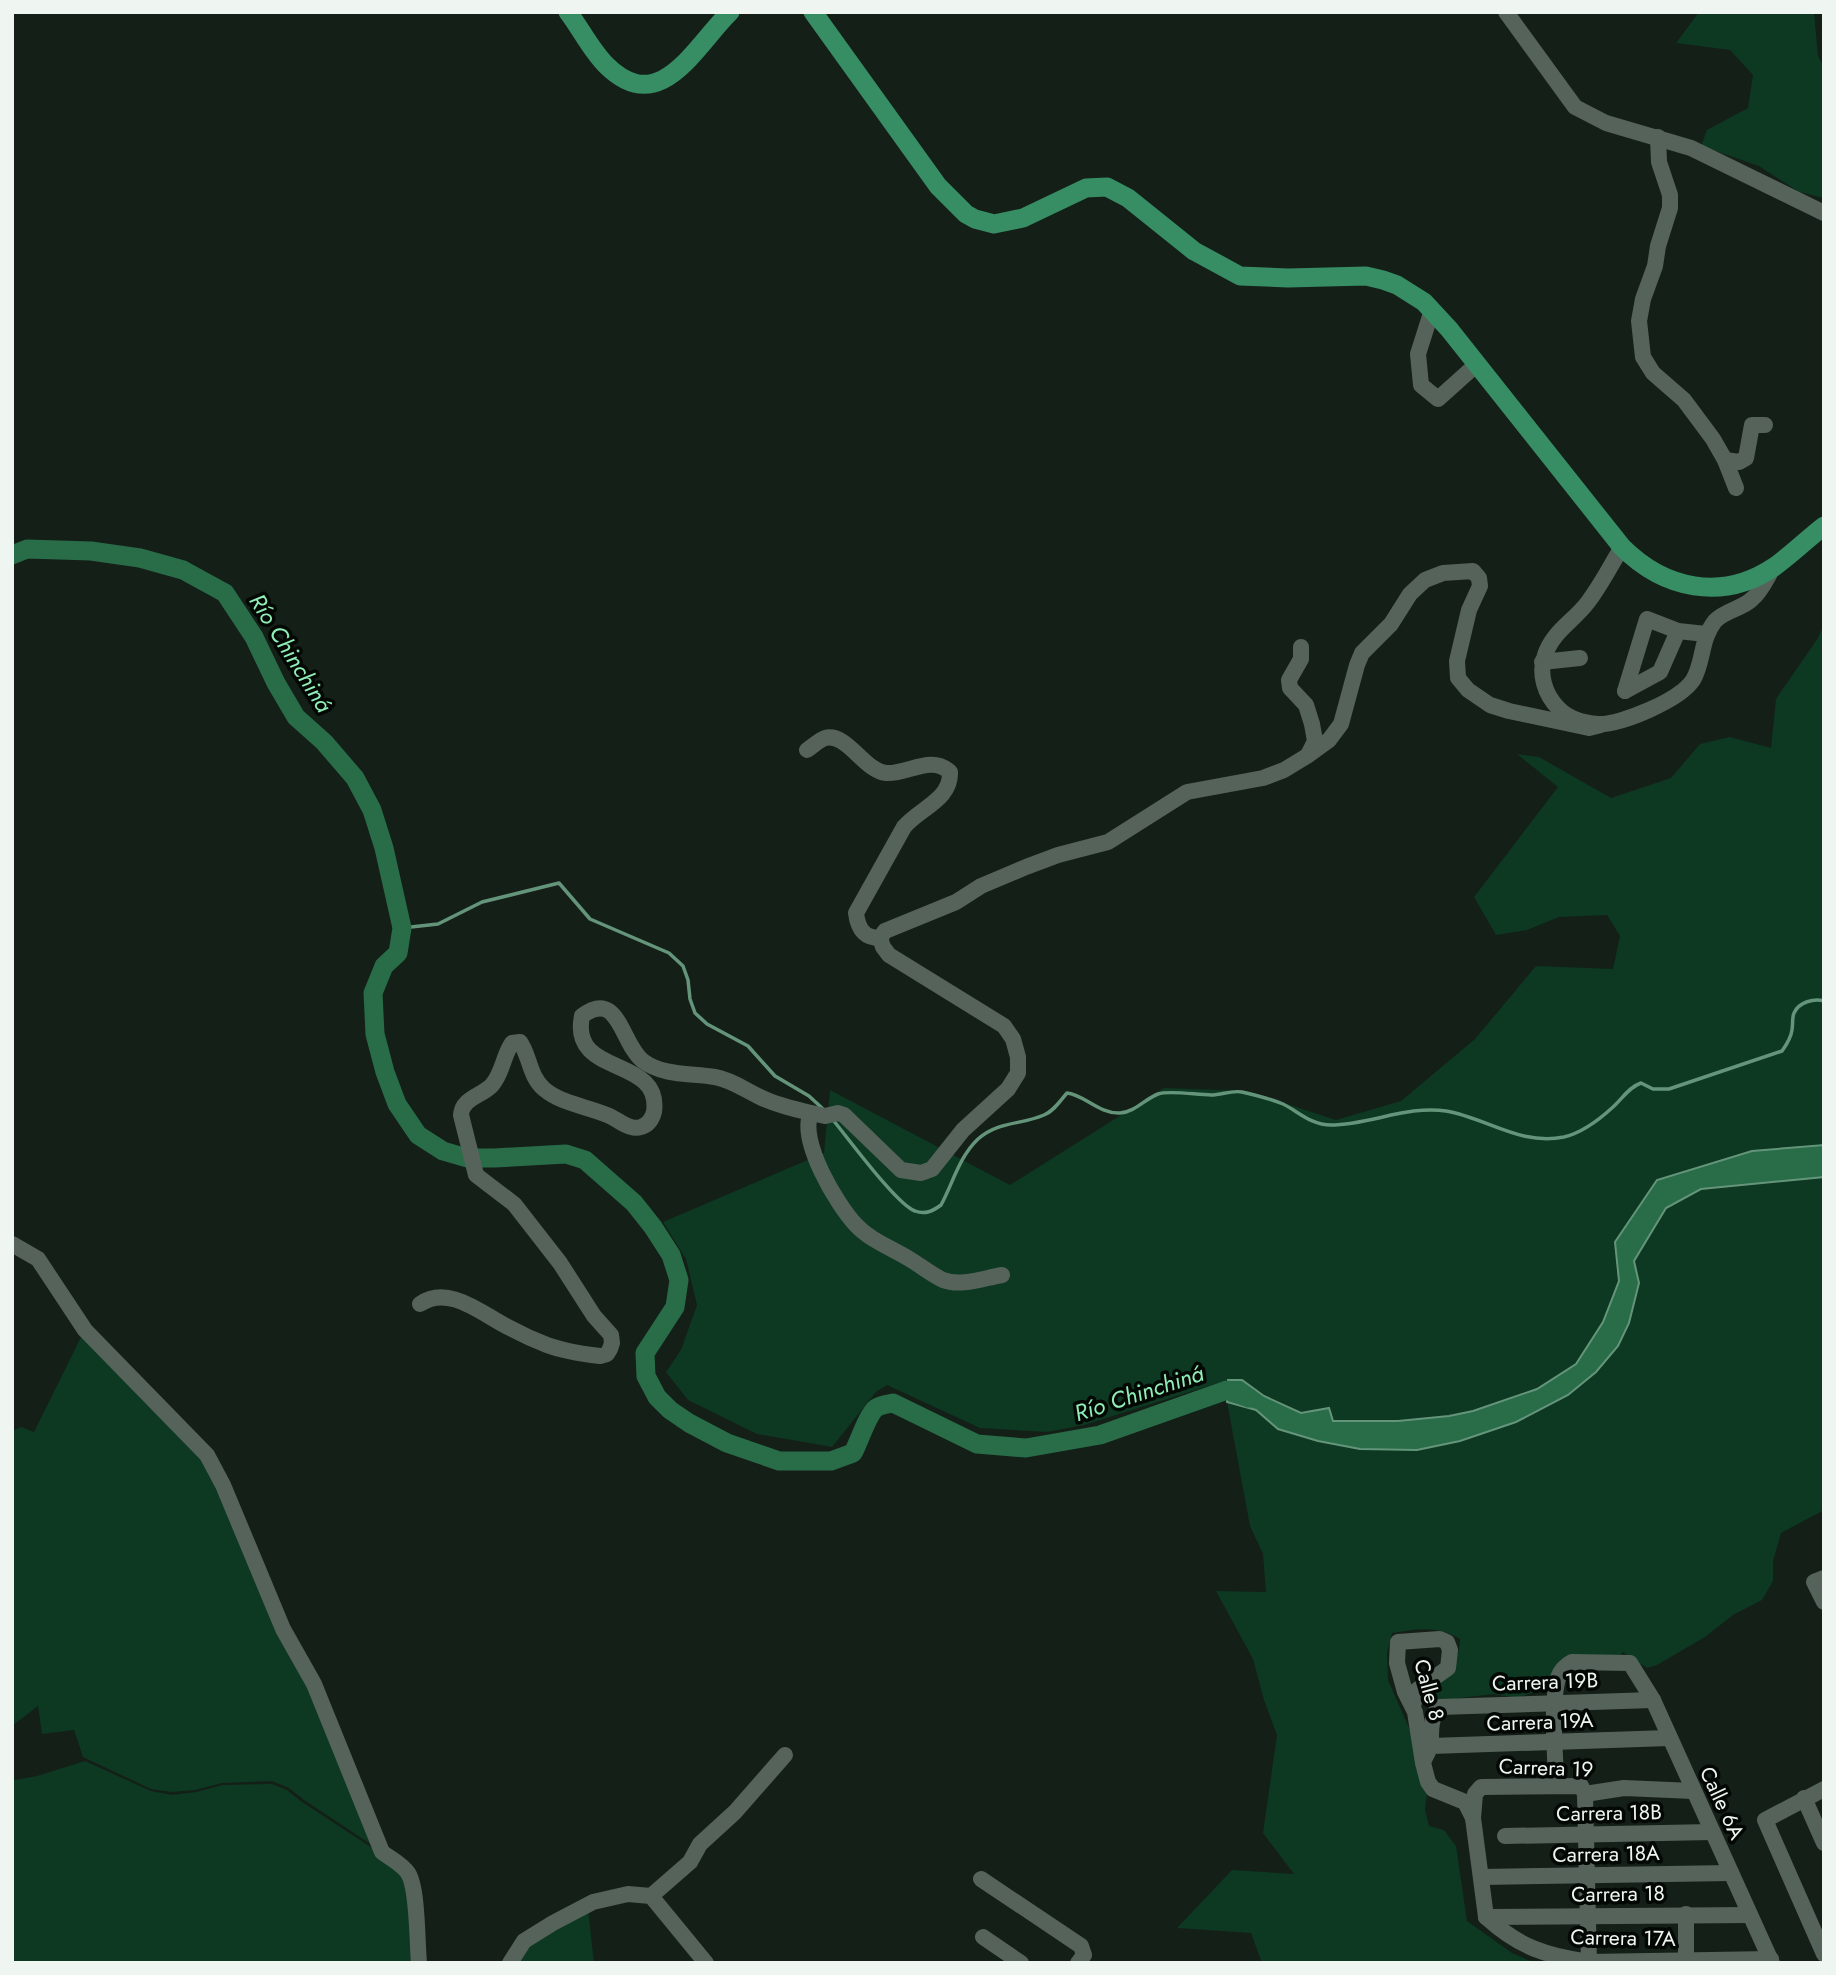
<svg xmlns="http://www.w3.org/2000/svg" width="1836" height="1975" viewBox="0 0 1836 1975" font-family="Jost,sans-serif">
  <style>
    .green { fill: #0d3822 }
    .water { fill: #286c48; stroke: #64957b; stroke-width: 2 }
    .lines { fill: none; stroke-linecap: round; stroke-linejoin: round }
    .stream { stroke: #64957b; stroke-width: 3.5 }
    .river { stroke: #286c48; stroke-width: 19 }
    .minor { stroke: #56635a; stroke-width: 16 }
    .major { stroke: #378d64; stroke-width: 19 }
    .labels { text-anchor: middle; stroke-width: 7; stroke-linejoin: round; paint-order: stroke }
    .street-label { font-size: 21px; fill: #eff6f1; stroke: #040805 }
    .water-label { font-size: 23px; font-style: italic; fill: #90efb7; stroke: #040805 }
  </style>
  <rect width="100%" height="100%" fill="#141f18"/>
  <g class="green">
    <polygon points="1699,12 1814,12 1818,56 1824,67 1824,198 1799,192 1759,166 1701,146 1707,130 1748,108 1753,75 1730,50 1676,43"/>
    <path d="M1824,624V1145L1752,1151L1657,1180L1615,1242L1619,1281L1603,1322L1576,1364L1537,1389L1473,1411L1449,1416L1398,1421H1333L1329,1408C1320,1410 1308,1414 1300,1413C1273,1409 1255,1380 1228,1380L1084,1425L1047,1432L980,1428L887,1385L876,1392L832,1447L757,1434L688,1400L666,1372L681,1350L697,1305L686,1259L663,1222L824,1153L830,1090L1010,1185L1164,1088L1247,1091L1336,1120L1401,1101L1475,1039L1536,966L1613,969L1620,936L1607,915L1559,917L1527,930L1496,935L1474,897L1558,787L1517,754L1539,757L1611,798L1671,778L1700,744L1730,737L1771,748L1776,699L1818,638Z"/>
    <path d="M1824,1177V1510L1781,1533L1773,1561V1581L1762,1600L1733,1615L1705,1637L1657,1665L1647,1668L1623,1652L1620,1656L1558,1671L1536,1691L1519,1698L1493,1694L1429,1702C1430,1680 1460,1672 1460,1639C1437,1625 1417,1629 1392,1633L1387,1653L1388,1680L1413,1737L1427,1794L1425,1809L1429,1826L1444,1830L1456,1846L1467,1921L1512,1953L1535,1963H1262L1251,1933L1177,1928L1232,1870L1294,1874L1263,1833L1277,1735L1264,1700L1253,1659L1216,1591L1266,1592L1263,1554L1250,1526L1227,1402L1256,1410L1278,1429L1318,1441L1417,1450L1460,1441L1516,1422L1568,1395L1639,1283L1634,1261L1666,1208L1702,1189Z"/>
    <polygon points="83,1333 204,1458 311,1686 375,1847 304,1800 289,1788 272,1781 222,1783 195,1790 172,1792 151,1789 83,1757 74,1730 42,1734 38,1706 12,1726 12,1431 21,1427 34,1432"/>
    <polygon points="85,1761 151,1791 172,1795 196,1792 223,1785 272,1784 287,1790 302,1802 377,1851 407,1878 415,1963 12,1963 12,1774 15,1780 37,1776"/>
    <polygon points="588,1909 594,1963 514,1963 527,1944"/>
  </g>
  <polygon class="water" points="1824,1145 1824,1177 1701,1189 1666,1208 1634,1261 1639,1283 1629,1323 1618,1346 1596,1372 1568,1395 1516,1422 1460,1441 1417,1450 1360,1449 1318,1441 1278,1429 1256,1410 1227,1402 1228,1380 1242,1380 1264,1396 1301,1413 1329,1408 1333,1421 1398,1421 1449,1416 1473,1411 1537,1389 1576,1364 1603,1322 1619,1281 1615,1242 1657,1180 1752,1151"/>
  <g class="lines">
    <g class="stream">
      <polyline points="402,928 438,924 482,902 559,883 590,919 669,953 683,966 688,980 690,999 695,1013 707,1024 748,1046 775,1076 809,1096 822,1108"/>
      <path d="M833,1120C848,1138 897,1205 915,1211C925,1215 933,1211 941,1205C953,1183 959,1157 978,1139C998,1121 1021,1125 1044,1115C1054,1111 1060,1101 1067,1093C1083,1094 1099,1114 1120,1113C1135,1112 1145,1099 1158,1094C1170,1090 1197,1095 1211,1095C1222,1095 1231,1090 1242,1092C1255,1095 1271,1099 1283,1104C1299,1112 1311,1125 1331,1125C1369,1125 1408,1105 1446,1111C1487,1118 1520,1146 1564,1137C1581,1133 1600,1119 1613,1107C1622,1099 1629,1087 1641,1083L1653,1089H1669L1782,1051C1787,1044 1791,1038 1792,1030C1793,1025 1792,1017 1794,1013C1799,1002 1814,998 1824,1001"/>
    </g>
    <path class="river" d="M12,555L27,549L91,551L140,558L183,570L225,593L254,637L276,683L296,717L324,742L355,778L372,810L384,848L402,928L398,953L384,966L373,993L375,1034L385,1072L397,1104L418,1135L443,1151L467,1158H494L566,1154L585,1160L634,1203L653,1227L671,1255L679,1280L675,1307L645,1353L646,1376L657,1397L670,1410L689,1423L727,1443L779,1461H831L853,1453C859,1442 868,1414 876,1408C880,1405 888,1404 893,1403L977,1444L1026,1448L1100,1435L1227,1390L1249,1398"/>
    <g class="minor">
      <polyline points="1506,12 1575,107 1606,123 1691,148 1824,213"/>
      <polyline points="1658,137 1659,162 1670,195 1670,208 1658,246 1655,266 1643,299 1639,321 1643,357 1653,373 1684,400 1713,439 1725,460 1736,488"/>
      <polyline points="1432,310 1418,354 1421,385 1438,399 1477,364"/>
      <polyline points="1725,460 1739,462 1746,458 1752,425 1765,425"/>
      <path d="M1622,547C1611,565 1601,585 1588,602C1574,621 1553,631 1545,655C1538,674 1545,695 1559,709C1569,719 1583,723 1598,724C1621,725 1680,700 1693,680C1704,662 1700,640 1715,621C1725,610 1742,609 1752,599C1761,592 1767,578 1773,568"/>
      <polyline points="1301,647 1301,659 1289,680 1290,688 1306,705 1312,724 1315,741 1308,755"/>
      <polyline points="1542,662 1580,658"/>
      <polyline points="1625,691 1647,619 1678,631 1706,634"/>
      <polyline points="1625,691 1660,672 1678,631"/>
      <path d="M807,750C812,747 819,740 825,738C847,732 864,771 886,773C907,775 931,754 950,772C951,800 920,808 904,827L856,913C858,929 864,938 880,938"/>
      <path d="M12,1244L38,1259L85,1330L207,1455L223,1485L283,1629L314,1684L382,1852C391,1859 402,1864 408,1873C418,1888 417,1943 419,1963"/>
      <path d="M1002,1275C984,1278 961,1287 943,1280C932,1275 921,1266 911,1260C892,1248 871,1241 856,1225C837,1205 798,1140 811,1113L825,1116L838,1113L844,1115L901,1170L921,1173L932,1169L963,1130L1008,1089L1018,1073V1057L1013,1039L1004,1026L889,955L883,947L880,938L885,931L956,902L981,886L1026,867L1058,855L1108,842L1187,792L1263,778L1284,770L1307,756L1329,740L1341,724L1357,665L1362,653L1391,624L1410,594L1425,580L1443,573L1473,571L1479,578L1480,586L1469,610L1457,661L1458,678L1468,690L1490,705L1509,711L1589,728L1601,725"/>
      <path d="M420,1304C449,1284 482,1314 508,1327C521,1334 534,1340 547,1345C563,1351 583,1354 600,1356L607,1354L610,1349L612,1343L611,1335L594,1316L560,1263L514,1204L476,1175L461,1115C462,1098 482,1096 492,1085C503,1072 503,1056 512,1043L520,1042C530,1056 529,1076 544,1089C562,1104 586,1106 607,1115C616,1118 622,1125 631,1127C634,1128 638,1128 641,1127C648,1125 652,1119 654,1112C662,1055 569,1078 582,1016C619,988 621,1044 643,1061C663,1076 691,1073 715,1077C732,1080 745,1090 760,1097C776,1105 793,1109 811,1113"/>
      <polyline points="1824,1578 1814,1582 1824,1602"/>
      <polyline points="1413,1706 1417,1690 1448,1668 1450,1650 1447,1642 1440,1639 1398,1642 1397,1663 1405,1692 1415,1712 1423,1763 1428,1782 1433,1789 1465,1802 1473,1818"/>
      <path d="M1431,1746C1431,1731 1430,1719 1439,1707L1653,1700"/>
      <polyline points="1423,1762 1431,1746 1669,1738"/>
      <path d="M1556,1786C1556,1756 1550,1707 1558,1678C1560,1671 1566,1665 1572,1662L1630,1663L1653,1700L1772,1963"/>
      <polyline points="1824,1789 1765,1820 1824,1954"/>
      <polyline points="1585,1794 1589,1963"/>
      <polyline points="1585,1794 1624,1788 1693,1791"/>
      <polyline points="1804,1798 1824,1843"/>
      <polyline points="1505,1836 1712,1832"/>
      <polyline points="1481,1877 1731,1873"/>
      <polyline points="981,1879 1081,1946 1084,1955 1078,1963"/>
      <polyline points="651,1896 690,1862 700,1844 735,1812 785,1755"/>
      <path d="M1486,1917C1519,1947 1546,1956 1589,1962L1771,1959"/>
      <polyline points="1486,1917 1750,1915"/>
      <polyline points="1486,1917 1473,1818 1475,1794 1481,1787 1581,1786 1585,1794"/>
      <polyline points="983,1937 1021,1963"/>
      <polyline points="510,1963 524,1941 553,1923 593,1902 628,1894 651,1896 706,1963"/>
      <polyline points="1686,1963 1686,1914"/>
    </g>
    <g class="major">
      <path d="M568,12C581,29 591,50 606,65C660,119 695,46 730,12"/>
      <path d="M813,12L938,186L966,214L975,219L994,224L1023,218L1086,188L1107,187L1128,198L1194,251L1240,276L1288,278L1366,276L1383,280L1397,285L1424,302L1449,329L1622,547C1664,589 1722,602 1774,567C1791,555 1807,539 1824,526"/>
    </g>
  </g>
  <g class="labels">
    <g class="street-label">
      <text transform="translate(1545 1682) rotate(-2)" y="7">Carrera 19B</text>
      <text transform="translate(1429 1690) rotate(75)" y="7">Calle 8</text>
      <text transform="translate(1540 1722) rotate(-2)" y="7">Carrera 19A</text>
      <text transform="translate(1546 1768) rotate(2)" y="7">Carrera 19</text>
      <text transform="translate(1722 1803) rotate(65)" y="7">Calle 6A</text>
      <text transform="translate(1609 1813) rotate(-1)" y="7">Carrera 18B</text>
      <text transform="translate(1606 1854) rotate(-1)" y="7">Carrera 18A</text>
      <text transform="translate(1618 1894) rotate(-1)" y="7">Carrera 18</text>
      <text transform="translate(1623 1938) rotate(1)" y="7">Carrera 17A</text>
    </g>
    <g class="water-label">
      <text transform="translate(291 653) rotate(58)" y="8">Río Chinchiná</text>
      <text transform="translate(1139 1393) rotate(-18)" y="8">Río Chinchiná</text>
    </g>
  </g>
  <rect width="1836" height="1975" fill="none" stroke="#eff6f1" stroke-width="28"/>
</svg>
